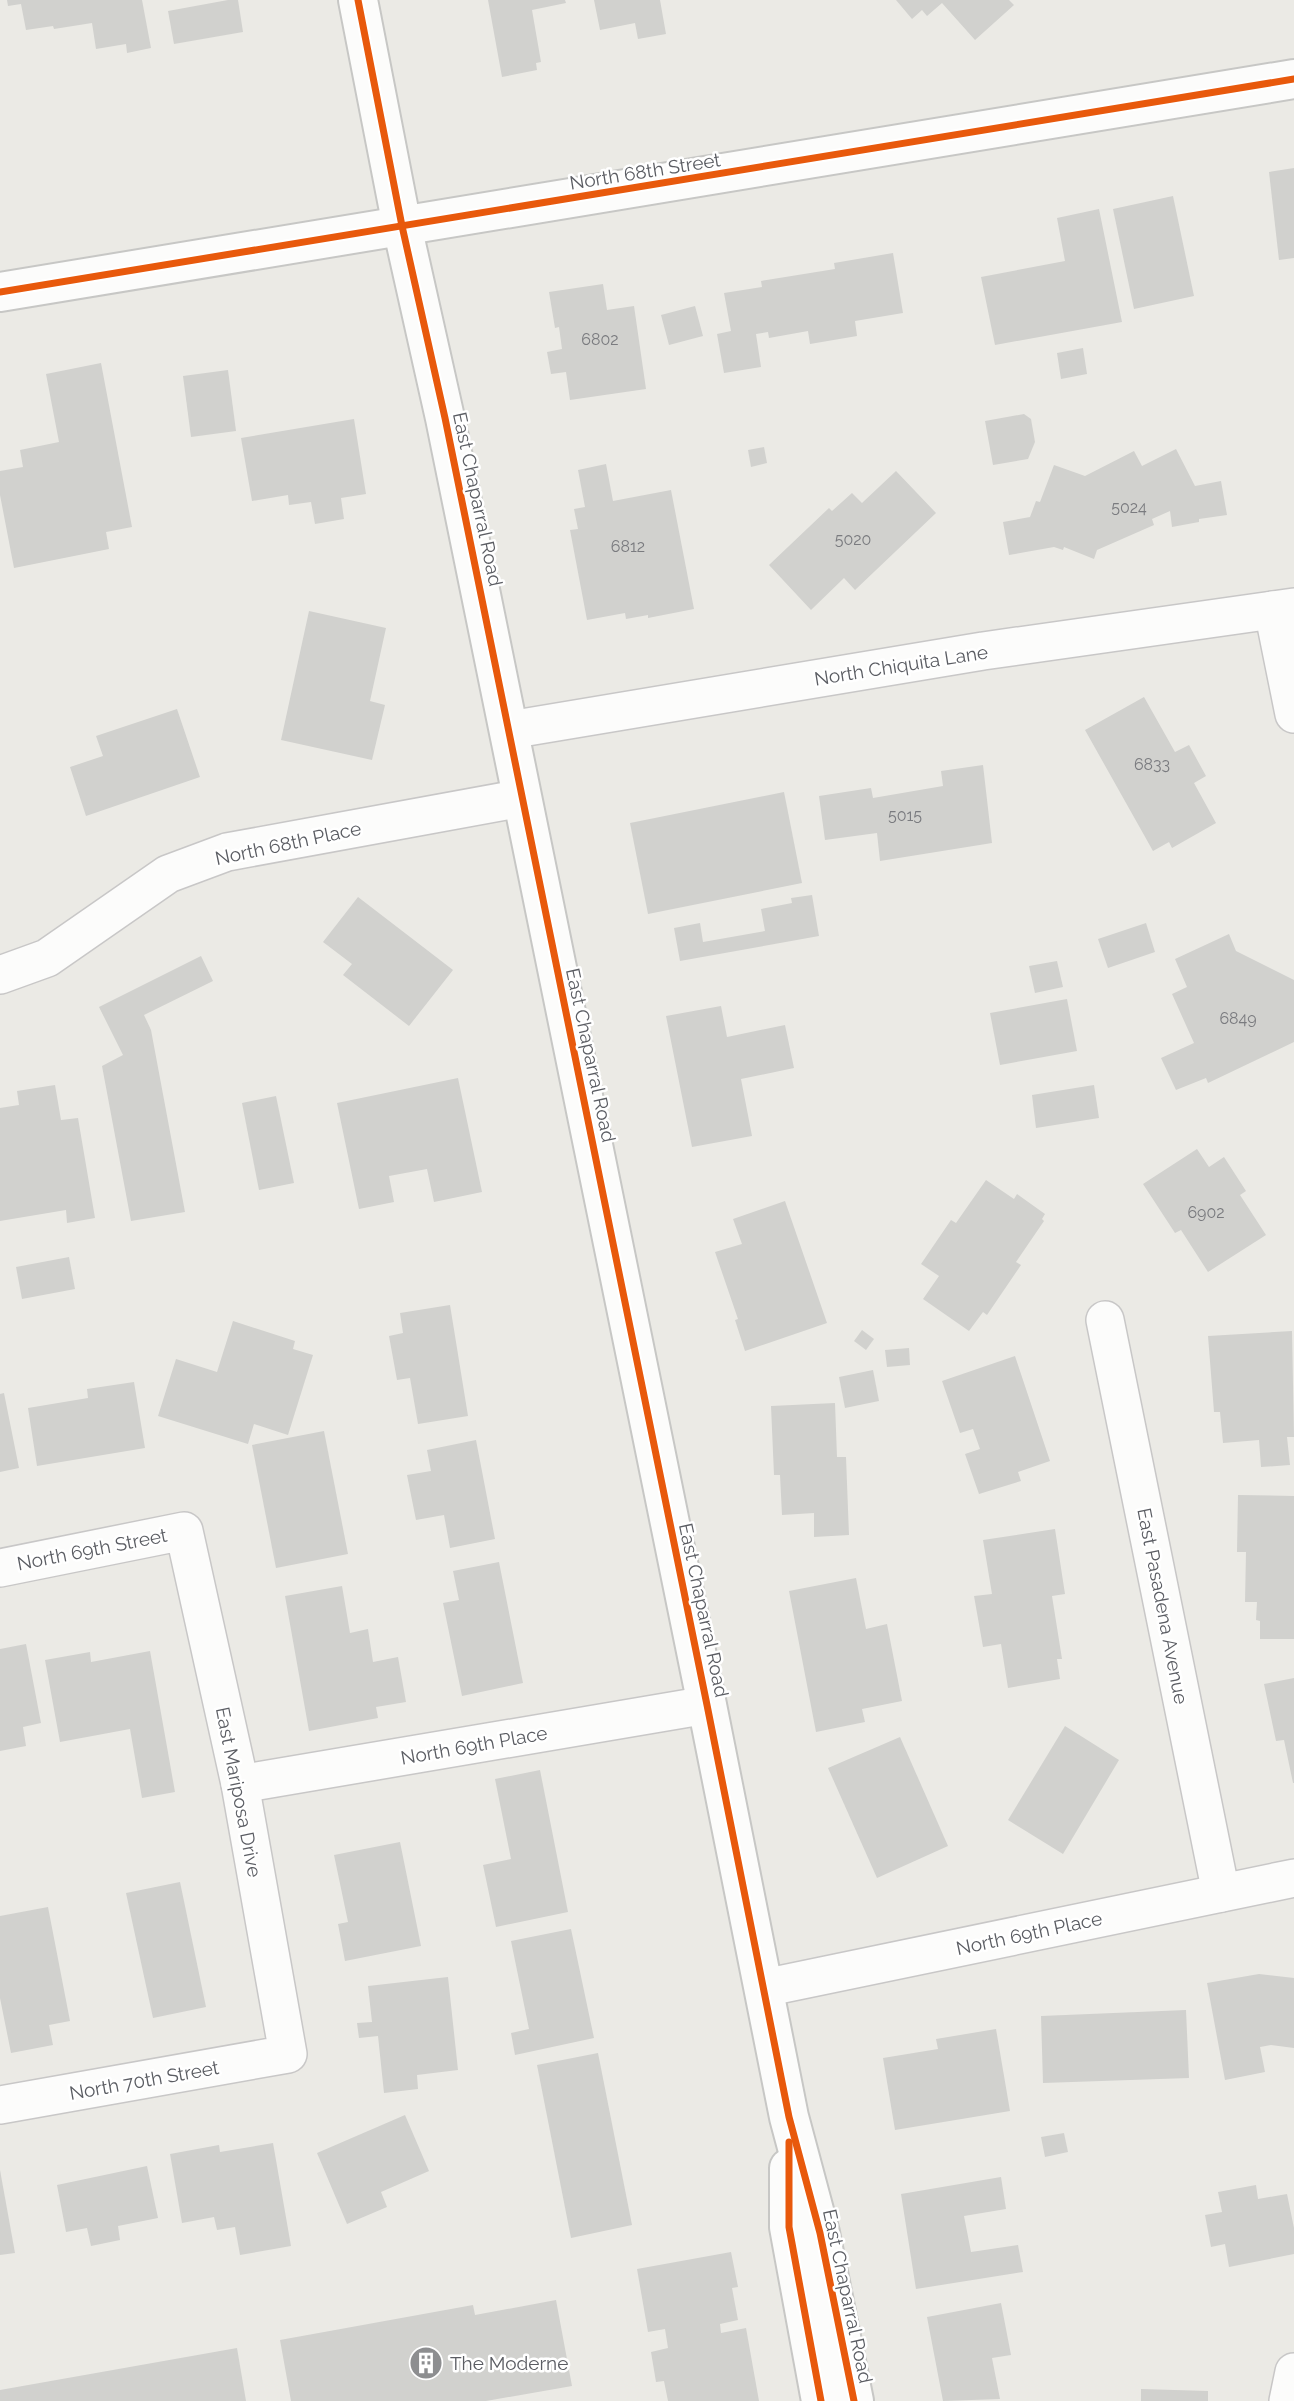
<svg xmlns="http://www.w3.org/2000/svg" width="1294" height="2401" viewBox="0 0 1294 2401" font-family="Raleway,sans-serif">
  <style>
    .building { fill: #d1d1ce }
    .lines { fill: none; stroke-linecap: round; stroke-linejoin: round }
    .street-casing { stroke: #c8c7c7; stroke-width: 40 }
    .secondary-casing { stroke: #c7c7c5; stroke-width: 42 }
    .street { stroke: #fcfcfb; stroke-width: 37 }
    .secondary { stroke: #fcfcfb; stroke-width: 38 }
    .cycleway-casing { stroke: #fff; stroke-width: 11 }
    .cycleway { stroke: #e8590c; stroke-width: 7 }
    .labels { text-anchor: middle; stroke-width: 5; stroke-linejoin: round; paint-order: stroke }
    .number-label { font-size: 16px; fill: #7a7b7f }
    .street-label { font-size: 19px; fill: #5b5d63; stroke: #fff }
    .poi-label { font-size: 19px; fill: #5b5d63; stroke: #fff; text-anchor: start }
  </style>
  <rect width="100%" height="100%" fill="#ebeae5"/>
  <g class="building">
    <polygon points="7,0 142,0 151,48 127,53 126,44 96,49 92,23 54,29 53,26 26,30 21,4 8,6"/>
    <polygon points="228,0 238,0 243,32 174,44 168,11"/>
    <polygon points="488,0 565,0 566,3 532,10 541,62 536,63 537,70 502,77"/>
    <polygon points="594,0 660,0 666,34 638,39 635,23 600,30"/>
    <polygon points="896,0 1009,0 1014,5 975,40 942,3 927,16 922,10 912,19"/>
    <polygon points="1294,168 1294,258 1279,260 1269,172"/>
    <polygon points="1173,196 1194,296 1134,309 1113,209"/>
    <polygon points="1099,209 1122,322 995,345 981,277 1065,261 1057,218"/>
    <polygon points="893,253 903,313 855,321 857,336 810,344 808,331 769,338 768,332 756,334 761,367 724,373 717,334 731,331 724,293 762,287 761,281 835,269 834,263"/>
    <polygon points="603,284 607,310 634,306 646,389 570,400 566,372 551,374 547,352 562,349 559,327 555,328 549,292"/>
    <polygon points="695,306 703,336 669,345 661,315"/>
    <polygon points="1083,348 1087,374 1061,379 1057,353"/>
    <polygon points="101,363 132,527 106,532 109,549 14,568 0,495 0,471 23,467 20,450 59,442 46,374"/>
    <polygon points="228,370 236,431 191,437 183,376"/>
    <polygon points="1024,414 1031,419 1035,442 1028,459 993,465 985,421"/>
    <polygon points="354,419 366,494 341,498 344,519 315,524 311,502 289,505 288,495 252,501 241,438"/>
    <polygon points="764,447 767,463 751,467 748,450"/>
    <polygon points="1176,449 1195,486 1221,481 1227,515 1199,519 1199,522 1172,527 1170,511 1152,519 1154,525 1097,550 1094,559 1064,547 1063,550 1054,547 1009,555 1003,522 1030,517 1036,501 1040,502 1054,465 1085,476 1134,451 1142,466"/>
    <polygon points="606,464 613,501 671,490 694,609 648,618 648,615 626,619 625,613 587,620 570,530 578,529 574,509 585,507 578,470"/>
    <polygon points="896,471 936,513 855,590 844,578 811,610 769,565 829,508 832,511 852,493 862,503"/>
    <polygon points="309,611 386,628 370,701 385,705 372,760 281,740"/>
    <polygon points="1144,697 1175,752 1189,745 1206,776 1194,783 1216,823 1172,848 1169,842 1153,851 1085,730"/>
    <polygon points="177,709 200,777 86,816 70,767 103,756 96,736"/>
    <polygon points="983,765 992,843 880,861 877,833 825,840 819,796 871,788 873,798 943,786 941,771"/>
    <polygon points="784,792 802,883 648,914 630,823"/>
    <polygon points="812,895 819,936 680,961 674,928 700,923 703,942 765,931 761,909 792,903 791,898"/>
    <polygon points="358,897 453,970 409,1026 343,975 352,964 323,942"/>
    <polygon points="1146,923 1155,952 1108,968 1098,939"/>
    <polygon points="1229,934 1236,951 1294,980 1294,1042 1208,1083 1206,1078 1176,1090 1161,1058 1194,1043 1172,994 1187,987 1175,959"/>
    <polygon points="201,956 213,981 144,1015 151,1030 185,1212 131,1221 102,1066 123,1055 99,1007"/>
    <polygon points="1057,961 1063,987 1035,993 1029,966"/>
    <polygon points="1067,999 1077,1051 1000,1065 990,1013"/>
    <polygon points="721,1006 727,1037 785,1025 794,1068 741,1079 752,1136 692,1147 666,1016"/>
    <polygon points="458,1078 482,1192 434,1202 427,1169 389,1176 394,1202 359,1209 337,1103"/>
    <polygon points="55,1085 61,1120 78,1118 95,1218 67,1223 66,1210 0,1221 0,1108 19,1105 17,1091"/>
    <polygon points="1094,1085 1099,1118 1036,1128 1032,1095"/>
    <polygon points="276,1096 294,1183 259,1190 242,1103"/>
    <polygon points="1197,1149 1209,1167 1224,1157 1246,1191 1240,1195 1266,1235 1208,1272 1181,1230 1175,1233 1143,1184"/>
    <polygon points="986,1180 1014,1199 1017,1194 1045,1214 1042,1219 1044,1221 1016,1262 1021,1265 987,1315 983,1312 969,1331 923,1299 939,1276 921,1264 951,1220 956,1223"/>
    <polygon points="785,1201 827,1323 745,1351 735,1320 738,1319 715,1252 742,1244 733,1219"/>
    <polygon points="69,1257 75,1289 22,1299 16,1267"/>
    <polygon points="450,1305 468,1416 418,1424 410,1378 397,1380 389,1336 403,1333 400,1313"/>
    <polygon points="233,1321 295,1341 293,1349 313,1355 288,1435 254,1424 248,1444 158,1416 176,1359 217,1372"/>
    <polygon points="862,1330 874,1339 866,1350 854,1341"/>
    <polygon points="1292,1331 1294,1437 1287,1437 1290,1465 1261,1467 1259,1440 1223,1443 1220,1412 1214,1412 1208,1336"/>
    <polygon points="909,1348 910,1365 887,1367 885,1350"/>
    <polygon points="1015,1356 1050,1461 1018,1472 1021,1481 979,1494 965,1454 980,1449 973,1429 960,1433 942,1381"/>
    <polygon points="873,1370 879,1401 845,1408 839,1377"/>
    <polygon points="134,1382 145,1448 37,1466 28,1408 88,1398 87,1389"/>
    <polygon points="4,1393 19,1468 0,1472 0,1394"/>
    <polygon points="835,1403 837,1457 846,1457 849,1535 814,1537 814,1513 782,1515 780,1475 774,1475 771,1406"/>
    <polygon points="324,1431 348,1554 276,1568 252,1445"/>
    <polygon points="476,1440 495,1539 450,1548 444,1515 416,1520 407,1475 431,1471 427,1450"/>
    <polygon points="1238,1495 1294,1496 1294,1639 1260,1639 1260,1621 1256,1620 1257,1602 1245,1602 1246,1552 1237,1552"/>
    <polygon points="1055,1529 1065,1594 1052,1596 1062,1659 1057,1659 1060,1679 1008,1688 1001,1644 983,1647 974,1596 992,1594 983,1540"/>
    <polygon points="499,1562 523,1683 462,1696 443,1603 459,1600 453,1571"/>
    <polygon points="856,1578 866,1629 887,1624 902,1701 862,1709 865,1722 816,1732 789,1591"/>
    <polygon points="342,1586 350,1633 368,1629 373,1662 398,1657 406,1702 376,1707 378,1718 309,1731 285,1596"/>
    <polygon points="26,1644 41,1723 23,1727 26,1746 0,1751 0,1649"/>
    <polygon points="150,1651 175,1792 142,1798 130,1729 60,1742 45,1660 90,1652 91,1662"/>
    <polygon points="1294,1678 1294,1783 1293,1783 1284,1740 1276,1741 1264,1684"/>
    <polygon points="1065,1726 1119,1760 1063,1854 1008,1820"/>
    <polygon points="900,1737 948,1846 877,1878 828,1768"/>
    <polygon points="540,1770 568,1912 496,1927 483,1865 511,1859 495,1779"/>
    <polygon points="400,1842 421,1946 345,1961 338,1924 348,1922 334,1855"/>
    <polygon points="180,1882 206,2007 153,2018 126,1893"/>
    <polygon points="48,1907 70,2021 49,2025 53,2045 11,2053 0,1998 0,1916"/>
    <polygon points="571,1929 594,2038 515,2055 511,2033 529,2029 511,1941"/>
    <polygon points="1259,1974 1294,1978 1294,2048 1271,2045 1260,2047 1265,2072 1225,2080 1207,1983"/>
    <polygon points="448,1977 458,2070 417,2075 418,2089 384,2093 378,2036 359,2038 357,2023 372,2022 368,1986"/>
    <polygon points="1186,2010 1189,2078 1043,2083 1041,2016"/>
    <polygon points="996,2029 1010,2111 895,2130 883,2058 938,2049 936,2039"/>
    <polygon points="598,2053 632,2225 571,2238 537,2065"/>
    <polygon points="405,2115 429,2171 381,2192 387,2207 347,2224 317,2153"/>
    <polygon points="1064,2133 1068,2152 1045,2157 1041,2137"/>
    <polygon points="273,2143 291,2246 240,2255 235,2227 217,2230 214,2217 182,2223 170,2154 219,2145 220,2152"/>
    <polygon points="147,2166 158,2218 118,2226 120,2240 91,2246 87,2228 66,2232 57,2185"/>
    <polygon points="0,2170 15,2253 0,2255"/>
    <polygon points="1001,2177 1006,2209 964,2216 971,2252 1018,2245 1023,2272 916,2289 901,2194"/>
    <polygon points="1256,2185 1258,2199 1287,2194 1294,2228 1294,2254 1229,2267 1225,2244 1211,2247 1205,2215 1222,2212 1218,2192"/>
    <polygon points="731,2252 738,2287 732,2288 738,2320 720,2324 721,2333 746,2328 759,2401 668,2401 664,2381 656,2382 651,2352 668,2348 665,2329 648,2332 637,2269"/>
    <polygon points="556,2300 572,2386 486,2401 291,2401 280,2340 473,2305 475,2315"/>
    <polygon points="1001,2303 1011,2355 992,2358 1000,2399 943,2401 927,2317"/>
    <polygon points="237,2348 246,2401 0,2401 0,2390"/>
    <polygon points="1141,2389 1208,2391 1208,2401 1141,2401"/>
  </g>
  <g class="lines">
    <defs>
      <g id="street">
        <polyline points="1273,610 1294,714"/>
        <polyline points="509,730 983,651 1294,607"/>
        <polyline points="0,975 47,958 168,874 227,852 522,798"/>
        <polyline points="1105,1320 1221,1893"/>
        <polyline points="0,1568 184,1531 240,1784 288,2054 0,2105"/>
        <polyline points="240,1784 707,1705"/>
        <polyline points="764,1988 1294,1878"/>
        <polyline points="1288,2401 1294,2372"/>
      </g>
      <g id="secondary">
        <polyline points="358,0 402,226 445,418 707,1705 789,2117 820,2233 854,2401"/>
        <polyline points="0,292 1294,79"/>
        <polyline points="789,2168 789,2227 821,2401"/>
      </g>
    </defs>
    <use href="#street" class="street-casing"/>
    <use href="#secondary" class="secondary-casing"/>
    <use href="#street" class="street"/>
    <use href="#secondary" class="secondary"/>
    <defs>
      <g id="cycleway">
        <polyline points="358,0 402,226 445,418 707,1705 789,2117 820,2233 854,2401"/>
        <polyline points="0,292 1294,79"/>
        <polyline points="789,2142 789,2227 821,2401"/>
      </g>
    </defs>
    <use href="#cycleway" class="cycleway-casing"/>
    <use href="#cycleway" class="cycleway"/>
  </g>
  <defs>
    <symbol id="building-disc" viewBox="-11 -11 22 22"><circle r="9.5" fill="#8d8e90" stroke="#fff"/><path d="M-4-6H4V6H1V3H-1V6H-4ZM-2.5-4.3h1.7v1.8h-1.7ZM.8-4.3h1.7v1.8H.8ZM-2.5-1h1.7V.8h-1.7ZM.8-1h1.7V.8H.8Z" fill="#fff"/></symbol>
  </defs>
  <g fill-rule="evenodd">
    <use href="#building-disc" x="407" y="2344" width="38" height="38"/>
  </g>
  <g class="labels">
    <g class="number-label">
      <text x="600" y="345">6802</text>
      <text x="1129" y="513">5024</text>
      <text x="853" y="545">5020</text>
      <text x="628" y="552">6812</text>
      <text x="1152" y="770">6833</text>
      <text x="905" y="821">5015</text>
      <text x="1238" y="1024">6849</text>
      <text x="1206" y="1218">6902</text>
    </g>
    <g class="street-label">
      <text transform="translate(645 171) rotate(-9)" y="7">North 68th Street</text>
      <text transform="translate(478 499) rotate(78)" y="7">East Chaparral Road</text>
      <text transform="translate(901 665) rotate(-9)" y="7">North Chiquita Lane</text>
      <text transform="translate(288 843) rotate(-12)" y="7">North 68th Place</text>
      <text transform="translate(591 1055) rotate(78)" y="7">East Chaparral Road</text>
      <text transform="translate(92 1549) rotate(-11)" y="7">North 69th Street</text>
      <text transform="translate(1163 1606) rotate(79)" y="7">East Pasadena Avenue</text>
      <text transform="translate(704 1610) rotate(78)" y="7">East Chaparral Road</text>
      <text transform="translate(474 1745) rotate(-10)" y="7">North 69th Place</text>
      <text transform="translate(239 1792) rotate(79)" y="7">East Mariposa Drive</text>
      <text transform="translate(1029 1933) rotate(-12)" y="7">North 69th Place</text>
      <text transform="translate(144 2080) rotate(-10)" y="7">North 70th Street</text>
      <text transform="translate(848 2296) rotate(78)" y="7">East Chaparral Road</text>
    </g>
    <g class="poi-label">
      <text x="450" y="2370">The Moderne</text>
    </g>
  </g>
</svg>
